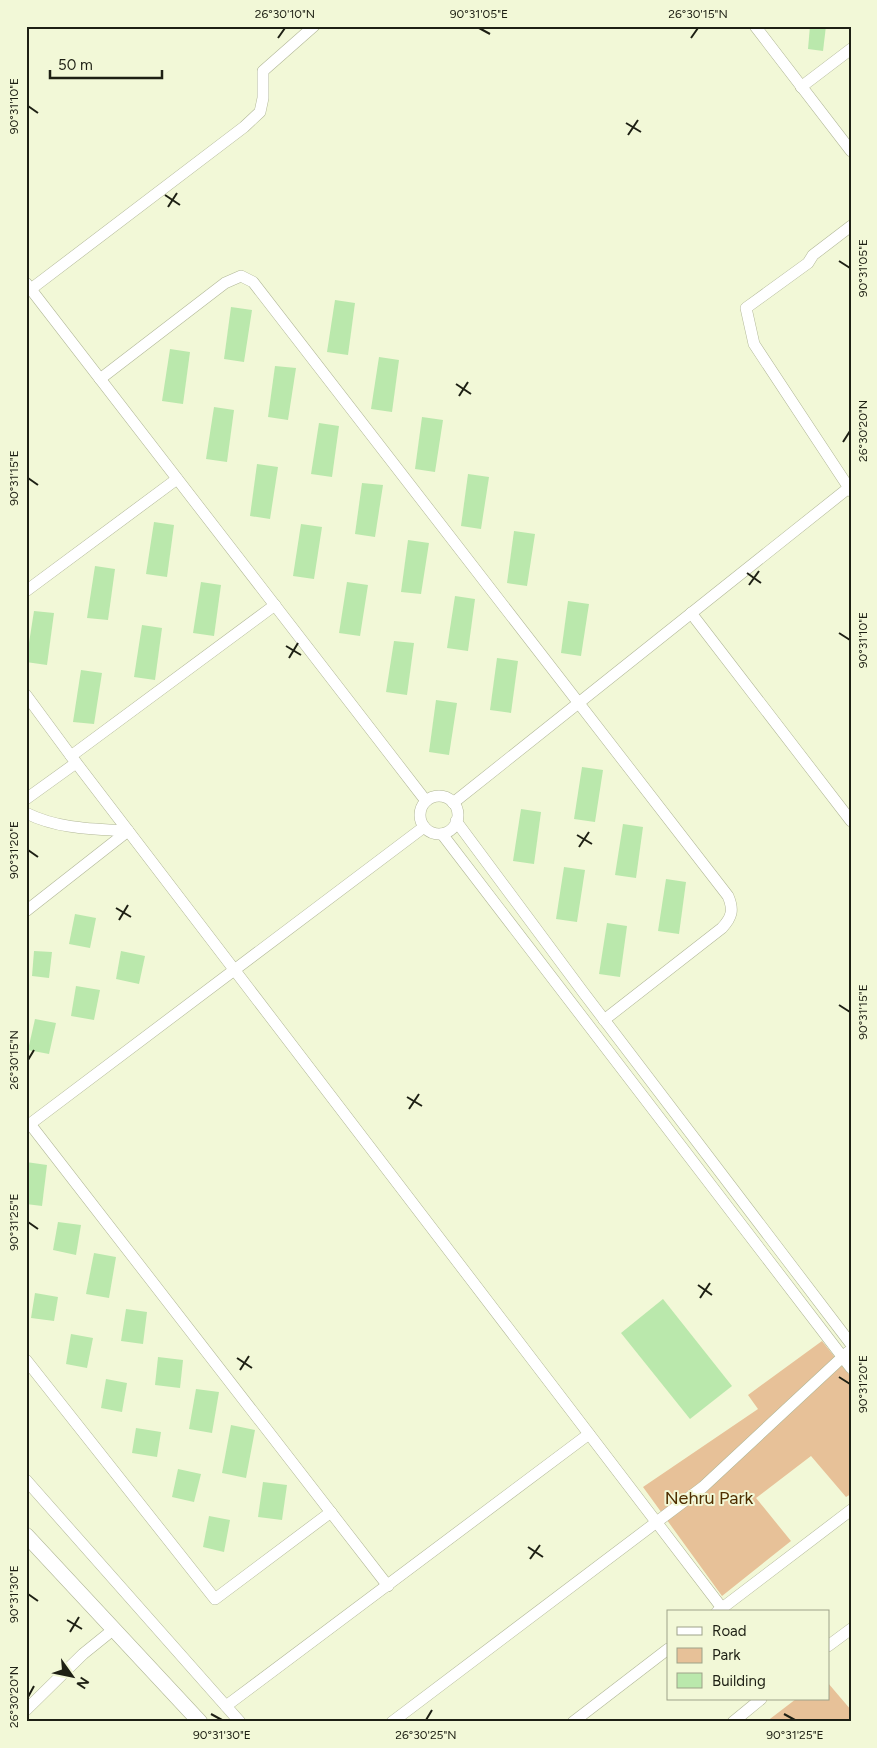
<svg xmlns="http://www.w3.org/2000/svg" width="877" height="1748" viewBox="0 0 877 1748" font-family="Figtree,sans-serif">
  <style>
    .green { fill: #e7c198 }
    .building { fill: #bae8ac }
    .lines { fill: none; stroke-linecap: round; stroke-linejoin: round }
    .minor-casing { stroke: #b1b797; stroke-width: 12 }
    .tertiary-casing { stroke: #b1b797; stroke-width: 16 }
    .minor { stroke: #fff; stroke-width: 11 }
    .tertiary { stroke: #fff; stroke-width: 15 }
    .ticks { fill: none; stroke: #1e2014; stroke-width: 2 }
    .labels { text-anchor: middle; stroke-width: 4; stroke-linejoin: round; paint-order: stroke }
    .park-label { font-size: 18px; fill: #4f2e00; stroke: #f2f8d7 }
    .neatline { fill: none; stroke: #1e2014; stroke-width: 2 }
    .ticks-label { font-size: 12px; text-anchor: middle; fill: #1e2014 }
  </style>
  <rect width="100%" height="100%" fill="#f2f8d7"/>
  <g class="green">
    <polygon points="822,1341 851,1377 851,1494 846,1497 811,1456 756,1498 791,1541 722,1596 643,1487 758,1409 748,1395"/>
    <polygon points="828,1683 851,1710 851,1722 766,1722 796,1699 828,1699"/>
  </g>
  <g class="building">
    <polygon points="810,26 826,26 823,51 808,49"/>
    <polygon points="335,300 355,303 348,355 327,352"/>
    <polygon points="231,307 252,310 244,362 224,359"/>
    <polygon points="170,349 190,352 183,404 162,401"/>
    <polygon points="379,357 399,360 392,412 371,409"/>
    <polygon points="275,366 296,368 288,420 268,417"/>
    <polygon points="214,407 234,410 227,462 206,459"/>
    <polygon points="422,417 443,420 435,472 415,469"/>
    <polygon points="319,423 339,426 332,477 311,474"/>
    <polygon points="257,464 278,467 270,519 250,516"/>
    <polygon points="468,474 489,477 481,529 461,526"/>
    <polygon points="362,483 383,485 375,537 355,534"/>
    <polygon points="154,522 174,525 167,577 146,574"/>
    <polygon points="301,524 322,527 314,579 293,576"/>
    <polygon points="514,531 535,534 527,586 507,583"/>
    <polygon points="408,540 429,543 421,594 401,592"/>
    <polygon points="95,566 115,569 108,620 87,618"/>
    <polygon points="201,582 221,585 214,636 193,633"/>
    <polygon points="347,582 368,585 360,636 339,633"/>
    <polygon points="455,596 475,599 468,651 447,648"/>
    <polygon points="568,601 589,604 581,656 561,653"/>
    <polygon points="34,611 54,613 47,665 26,662"/>
    <polygon points="142,625 162,628 155,680 134,677"/>
    <polygon points="394,641 414,643 407,695 386,692"/>
    <polygon points="497,658 518,661 511,713 490,710"/>
    <polygon points="81,670 102,673 94,724 73,722"/>
    <polygon points="436,700 457,703 449,755 429,752"/>
    <polygon points="582,767 603,770 595,822 574,819"/>
    <polygon points="521,809 541,812 534,864 513,861"/>
    <polygon points="623,824 643,827 636,878 615,875"/>
    <polygon points="564,867 585,870 577,922 556,919"/>
    <polygon points="666,879 686,882 679,934 658,931"/>
    <polygon points="75,914 96,918 90,948 69,944"/>
    <polygon points="607,923 627,926 620,977 599,974"/>
    <polygon points="34,951 52,952 49,978 32,976"/>
    <polygon points="121,951 145,956 139,984 116,979"/>
    <polygon points="76,986 100,990 94,1020 71,1016"/>
    <polygon points="35,1019 56,1023 49,1054 28,1050"/>
    <polygon points="26,1162 47,1165 42,1206 26,1204"/>
    <polygon points="58,1222 81,1225 76,1255 53,1250"/>
    <polygon points="94,1253 116,1257 109,1298 86,1294"/>
    <polygon points="35,1293 58,1297 54,1321 31,1318"/>
    <polygon points="663,1299 732,1386 690,1419 621,1333"/>
    <polygon points="126,1309 147,1312 143,1344 121,1341"/>
    <polygon points="71,1334 93,1338 87,1368 66,1364"/>
    <polygon points="158,1357 183,1360 180,1388 155,1385"/>
    <polygon points="106,1379 127,1383 122,1412 101,1408"/>
    <polygon points="196,1389 219,1392 212,1433 189,1429"/>
    <polygon points="231,1425 255,1430 246,1478 222,1473"/>
    <polygon points="136,1428 161,1432 157,1457 132,1453"/>
    <polygon points="178,1469 201,1474 194,1502 172,1497"/>
    <polygon points="263,1482 287,1485 282,1520 258,1517"/>
    <polygon points="209,1516 230,1520 224,1552 203,1547"/>
  </g>
  <g class="lines">
    <defs>
      <g id="minor">
        <polyline points="755,26 851,151"/>
        <polyline points="801,87 851,49"/>
        <polyline points="851,226 813,255 808,263 746,308 754,344 851,491"/>
        <polyline points="26,283 426,801"/>
        <polyline points="31,289 244,127 260,112 263,98 263,71 314,26"/>
        <path d="M100,379L225,283L241,276L253,282L728,896C734,910 732,917 722,928L604,1020"/>
        <polyline points="26,591 177,479"/>
        <polyline points="275,605 71,756 722,1608"/>
        <polyline points="691,613 851,821"/>
        <polyline points="26,695 71,756"/>
        <circle cx="439" cy="815" r="19"/>
        <polyline points="26,799 76,763"/>
        <polyline points="453,803 851,486"/>
        <path d="M26,813C58,829 93,829 128,831"/>
        <polyline points="456,821 583,992 851,1344"/>
        <polyline points="442,834 851,1368"/>
        <polyline points="26,911 128,831"/>
        <polyline points="30,1124 388,1586"/>
        <polyline points="26,1127 424,827"/>
        <polyline points="26,1360 215,1599 331,1512"/>
        <polyline points="26,1480 240,1722"/>
        <polyline points="717,1612 851,1510"/>
        <polyline points="828,1646 851,1629"/>
        <polyline points="226,1706 589,1434"/>
        <polyline points="26,1710 83,1654 114,1629"/>
        <polyline points="392,1722 703,1487 848,1352"/>
        <polyline points="573,1722 668,1649"/>
        <polyline points="733,1722 761,1699"/>
      </g>
      <polyline id="tertiary" points="26,1535 200,1722"/>
    </defs>
    <use href="#minor" class="minor-casing"/>
    <use href="#tertiary" class="tertiary-casing"/>
    <use href="#minor" class="minor"/>
    <use href="#tertiary" class="tertiary"/>
  </g>
  <path class="ticks" d="M479,28L490,34M278,38L285,28M691,38L698,28M28,106L38,113M626,123L641,132M628,135L638,120M165,195L180,205M168,207L177,193M839,261L850,268M456,384L471,394M459,396L468,382M843,442L850,431M28,478L38,485M747,573L761,583M749,585L759,571M839,633L850,640M286,646L301,655M289,658L298,643M577,835L592,844M579,847L589,832M28,850L38,857M116,908L131,917M119,920L128,905M839,1005L850,1012M28,1060L34,1050M407,1097L422,1106M409,1109L419,1094M28,1222L38,1229M698,1285L712,1295M700,1298L710,1283M237,1358L252,1368M240,1370L249,1356M839,1377L850,1384M528,1547L543,1557M530,1559L540,1545M28,1594L38,1601M67,1620L82,1629M70,1632L79,1617M28,1697L34,1686M211,1714L222,1720M784,1714L795,1720M426,1720L432,1710"/>
  <g class="labels">
    <g class="park-label">
      <text x="709" y="1504">Nehru Park</text>
    </g>
  </g>
  <rect width="877" height="1748" fill="none" stroke="#f2f8d7" stroke-width="55"/>
  <rect x="667" y="1610" width="162" height="90" fill="#f2f8d7" stroke="#9da289"/>
  <rect x="677" y="1627" width="25" height="8" fill="#ffffff" stroke="#9da289"/>
  <text x="712" y="1636" font-size="15" fill="#1e2014">Road</text>
  <rect x="677" y="1648" width="25" height="15" fill="#e7c198" stroke="#9da289"/>
  <text x="712" y="1660" font-size="15" fill="#1e2014">Park</text>
  <rect x="677" y="1673" width="25" height="15" fill="#bae8ac" stroke="#9da289"/>
  <text x="712" y="1686" font-size="15" fill="#1e2014">Building</text>
  <g transform="translate(72 1676) rotate(123)" stroke="#f2f8d7" stroke-width="4" paint-order="stroke">
  <path d="M0-4L9 19L0 12L-9 19Z" fill="#1e2014"/>
  <text y="-8" font-size="14" font-weight="bold" text-anchor="middle" fill="#1e2014">N</text>
  </g>
  <path d="M50 70v8h112v-8" fill="none" stroke="#1e2014" stroke-width="2.5"/>
  <text x="58" y="70" font-size="15" fill="#1e2014" stroke="#f2f8d7" stroke-width="4" paint-order="stroke">50 m</text>
  <rect x="28" y="28" width="822" height="1692" class="neatline"/>
  <g class="ticks-label">
    <text x="285" y="18">26°30'10"N</text>
    <text x="479" y="18">90°31'05"E</text>
    <text x="698" y="18">26°30'15"N</text>
    <text transform="translate(14 106) rotate(-90)" y="4">90°31'10"E</text>
    <text transform="translate(863 268) rotate(-90)" y="4">90°31'05"E</text>
    <text transform="translate(863 431) rotate(-90)" y="4">26°30'20"N</text>
    <text transform="translate(14 478) rotate(-90)" y="4">90°31'15"E</text>
    <text transform="translate(863 640) rotate(-90)" y="4">90°31'10"E</text>
    <text transform="translate(14 850) rotate(-90)" y="4">90°31'20"E</text>
    <text transform="translate(863 1012) rotate(-90)" y="4">90°31'15"E</text>
    <text transform="translate(14 1060) rotate(-90)" y="4">26°30'15"N</text>
    <text transform="translate(14 1222) rotate(-90)" y="4">90°31'25"E</text>
    <text transform="translate(863 1384) rotate(-90)" y="4">90°31'20"E</text>
    <text transform="translate(14 1594) rotate(-90)" y="4">90°31'30"E</text>
    <text transform="translate(14 1697) rotate(-90)" y="4">26°30'20"N</text>
    <text x="222" y="1739">90°31'30"E</text>
    <text x="426" y="1739">26°30'25"N</text>
    <text x="795" y="1739">90°31'25"E</text>
  </g>
</svg>
